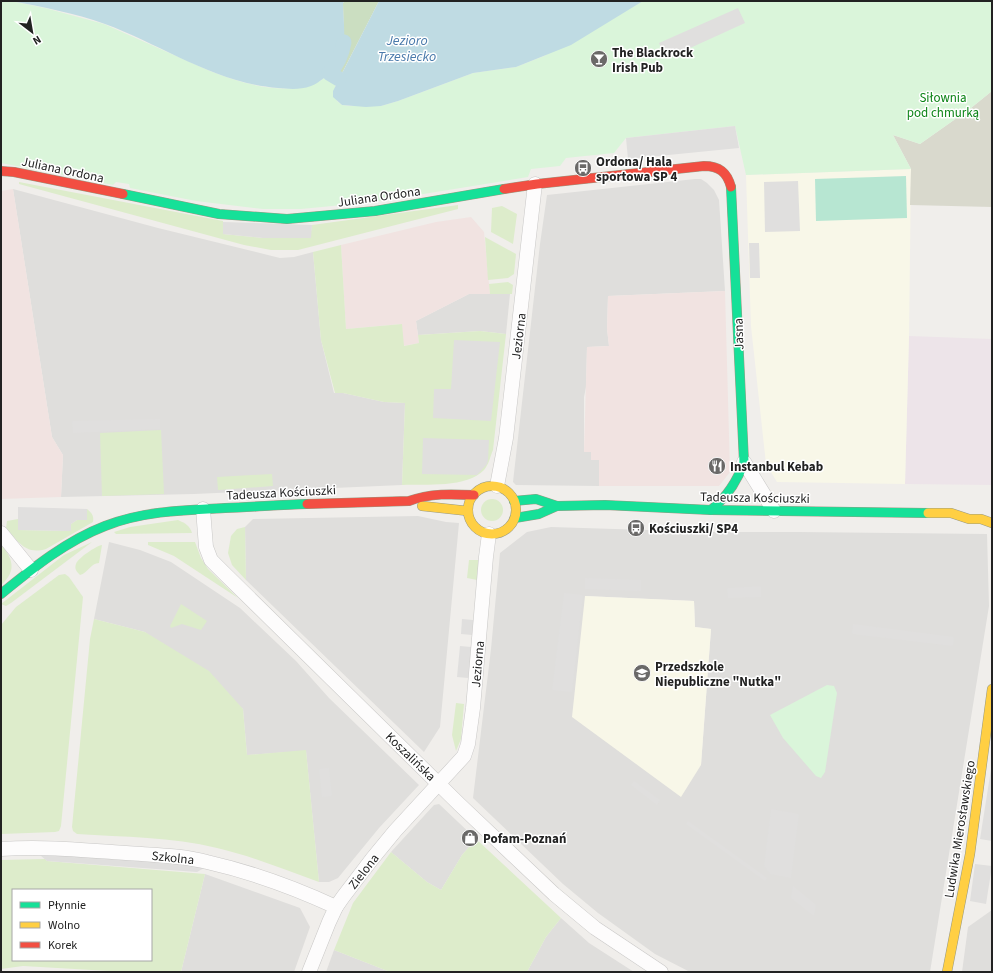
<svg xmlns="http://www.w3.org/2000/svg" width="993" height="973" viewBox="0 0 993 973" font-family="'Source Sans 3',sans-serif">
  <style>
    .residential { fill: #dfdedc; fill-rule: evenodd }
    .commercial { fill: #f1e3e1 }
    .industrial { fill: #ede4e9 }
    .education { fill: #f8f7e8 }
    .construction { fill: #d9d9cd }
    .grass { fill: #ddeccb; fill-rule: evenodd }
    .forest { fill: #cbdec1 }
    .park { fill: #daf5da }
    .pitch { fill: #b7e6d2 }
    .parking { fill: #e0dfde }
    .water { fill: #bfdbe3 }
    .lines { fill: none; stroke-linecap: round; stroke-linejoin: round }
    .canal { stroke: #bfdbe3; stroke-width: 15 }
    .street-casing { stroke: #c9c8c7; stroke-width: 15 }
    .fast-casing { stroke: #999a82; stroke-width: 10 }
    .slow-casing { stroke: #999a82; stroke-width: 10 }
    .jam-casing { stroke: #999a82; stroke-width: 10 }
    .street { stroke: #fdfcfc; stroke-width: 14 }
    .fast { stroke: #16e098; stroke-width: 9 }
    .slow { stroke: #ffcf43; stroke-width: 9 }
    .jam { stroke: #f24e42; stroke-width: 9 }
    .labels { text-anchor: middle; stroke-width: 3; stroke-linejoin: round; paint-order: stroke }
    .poi-label { font-size: 13px; font-weight: bold; fill: #222; stroke: #fff; text-anchor: start }
    .park-label { font-size: 13px; fill: #0c8416; stroke: #fff }
    .street-label { font-size: 13px; fill: #222; stroke: #fff }
    .water-label { font-size: 14px; font-style: italic; fill: #4a7aab; stroke: #fff }
  </style>
  <rect width="100%" height="100%" fill="#f0eeeb"/>
  <g class="residential">
    <polygon points="695,179 701,179 707,183 714,190 719,200 725,291 608,296 607,329 609,346 587,347 586,387 584,397 584,452 591,452 599,460 599,486 516,485 513,482 540,244 547,195"/>
    <polygon points="13,189 158,228 280,258 294,257 313,252 321,340 334,393 343,393 384,402 405,403 402,485 194,494 61,497 63,455 52,437"/>
    <polygon points="469,294 510,294 506,334 480,331 418,335 416,321"/>
    <polygon points="418,516 446,522 459,523 440,727 424,752 246,580 245,527 253,519"/>
    <path d="M551,527L711,532H799L987,534L989,606L930,972H690L655,954L598,913L563,884L473,798L491,649L500,553L527,532ZM585,596L694,601L695,627L711,629L701,765Z"/>
    <polygon points="109,542 140,550 171,562 240,608 296,661 329,698 419,785 379,828 338,878 329,882 319,882 306,751 247,755 243,709 145,632 94,619"/>
    <polygon points="439,804 476,839 462,855 441,890 427,882 391,852 434,805"/>
    <polygon points="205,874 300,908 310,927 294,972 181,972"/>
    <polygon points="992,910 992,972 962,972 968,927"/>
    <polygon points="561,918 589,943 634,972 527,972 546,937"/>
    <polygon points="334,950 390,972 326,972"/>
  </g>
  <g class="commercial">
    <polygon points="13,189 52,437 63,455 61,497 1,499 1,191"/>
    <polygon points="471,217 484,232 490,294 469,294 416,321 419,343 403,346 401,324 346,329 341,245 436,222"/>
    <polygon points="725,291 730,472 719,486 599,486 599,460 591,460 591,452 584,452 587,347 609,346 607,329 608,296"/>
  </g>
  <polygon class="industrial" points="909,336 992,339 992,485 905,484"/>
  <g class="education">
    <polygon points="911,169 909,336 905,484 777,482 766,464 751,326 746,175"/>
    <polygon points="585,596 694,601 695,627 711,629 701,765 681,797 572,717"/>
  </g>
  <polygon class="construction" points="992,91 992,207 910,205 911,169 893,135 920,144 971,108"/>
  <g class="grass">
    <polygon points="19,182 223,221 223,234 263,238 310,238 312,225 458,205 458,209 298,250 271,250 244,245 19,184"/>
    <polygon points="502,206 517,214 513,244 491,232 492,208"/>
    <polygon points="485,237 516,254 514,274 508,278 488,280"/>
    <path d="M341,245L346,329L402,324L404,346L419,343L418,335L480,331L506,334L493,450C490,457 489,464 484,470C467,488 426,484 402,485L405,403L384,402L343,393H335L321,340L313,252Z"/>
    <polygon points="508,282 513,285 512,294 490,294 489,284"/>
    <polygon points="161,430 164,494 102,496 100,433"/>
    <polygon points="272,474 273,486 218,490 217,477"/>
    <circle cx="492" cy="510" r="11"/>
    <path d="M87,509C92,513 94,516 93,522L46,549C25,555 19,542 6,528L7,521L18,519V530L71,531V524L77,520H87Z"/>
    <path d="M178,520C185,523 190,526 192,533L116,534L114,532L130,527Z"/>
    <polygon points="245,527 246,580 232,565 228,553 231,536 237,529"/>
    <polygon points="92,542 11,603 6,606 1,604 64,555"/>
    <polygon points="148,542 195,542 201,558 208,569 238,598 174,556 148,545"/>
    <path d="M1,544C13,559 17,571 1,585Z"/>
    <path d="M102,545L99,563C91,563 88,573 80,575C77,572 74,569 76,564C78,558 96,546 102,545Z"/>
    <polygon points="469,560 479,560 477,580 467,578"/>
    <polygon points="65,574 69,577 83,597 61,826 59,831 55,832 1,834 1,625 16,607 59,575"/>
    <polygon points="181,604 207,621 201,630 182,624 171,628 170,626"/>
    <path d="M94,619L145,632L209,671L243,709L247,755L306,750L319,882C285,870 252,856 217,848C172,837 123,837 77,834L73,831L72,827L90,639Z"/>
    <polygon points="456,703 464,704 461,739 456,751 452,735"/>
    <polygon points="476,839 561,918 546,937 527,972 390,972 334,950 353,903 391,852 427,882 441,890 462,855"/>
    <path d="M45,859L47,861L205,874L181,972H113L109,971L23,966L1,969V860ZM13,890H151V960H13Z"/>
  </g>
  <polygon class="forest" points="345,1 379,1 339,79 329,73 335,67 344,42 343,3"/>
  <g class="park">
    <path d="M1,1H11L45,8L104,24L210,71C243,84 286,97 320,81C323,79 326,76 329,73L339,79L335,86L337,101L342,105L350,106H381L398,101L473,73L516,67L544,56L643,1H992V91L971,108L920,144L893,135L911,169L746,175L735,126L626,138L614,153L566,158L560,166L531,169L528,177L374,202L301,209H263L196,201L130,188L129,184L116,182L113,185L1,163Z"/>
    <polygon points="827,685 834,686 837,693 825,772 821,778 816,776 783,738 770,715"/>
  </g>
  <polygon class="pitch" points="906,176 907,218 816,221 815,179"/>
  <g class="parking">
    <polygon points="738,8 745,23 666,59 659,43"/>
    <polygon points="735,126 739,148 628,159 626,138"/>
    <polygon points="798,181 800,231 765,232 764,182"/>
    <polygon points="223,222 312,225 311,238 263,238 223,234"/>
    <polygon points="749,243 759,243 760,278 750,278"/>
    <polygon points="454,340 500,342 491,421 433,418 434,389 451,389"/>
    <polygon points="160,419 160,429 73,433 72,421"/>
    <polygon points="423,438 489,440 488,460 487,464 477,475 422,474"/>
    <polygon points="18,507 87,509 87,520 77,520 71,524 71,531 18,530"/>
    <polygon points="585,578 641,580 641,591 585,589"/>
    <polygon points="761,586 761,597 728,598 727,588"/>
    <polygon points="564,593 583,595 572,692 552,690"/>
    <polygon points="462,619 473,620 472,635 461,634"/>
    <polygon points="853,624 954,637 953,646 852,634"/>
    <polygon points="460,646 471,647 468,678 457,677"/>
    <polygon points="992,763 992,841 980,839"/>
    <polygon points="329,768 332,796 322,797 319,769"/>
    <polygon points="634,781 660,800 657,805 631,785"/>
    <polygon points="771,809 799,814 791,878 770,874 764,866"/>
    <polygon points="688,821 767,878 765,881 686,824"/>
    <polygon points="40,855 74,855 176,864 204,868 197,872 47,861"/>
    <polygon points="975,864 992,866 986,904 970,901"/>
    <polygon points="793,886 816,905 814,916 791,898"/>
  </g>
  <g class="water">
    <path d="M11,1H345L343,3C343,24 349,50 335,68C328,75 319,83 311,86C300,90 289,89 278,88C215,83 162,45 105,24C74,13 43,7 11,1Z"/>
    <polygon points="379,1 643,1 571,45 516,67 473,73 398,101 381,106 366,107 342,105 333,97 333,91"/>
  </g>
  <g class="lines">
    <path class="canal" d="M339,79L329,73C338,64 342,55 344,42"/>
    <defs>
      <g id="street">
        <polyline points="744,462 774,511"/>
        <polyline points="497,486 506,438 535,184"/>
        <polyline points="203,509 206,547 211,560 222,571 459,804 554,894 595,928 661,972"/>
        <polyline points="1,533 31,570"/>
        <path d="M1,849C43,846 84,850 126,853C152,855 181,855 207,862C251,872 295,888 336,907"/>
        <polyline points="309,972 329,922 336,907 343,897 372,859 395,831 464,756 468,744 473,708 486,557 489,534"/>
      </g>
      <g id="fast">
        <polyline points="123,194 219,214 287,219 375,211 504,189"/>
        <polyline points="514,501 536,499 557,506 605,505 711,510 928,513"/>
        <path d="M711,510C727,497 737,482 744,462L731,187"/>
        <polyline points="515,518 539,514 557,506"/>
        <path d="M1,594C33,568 66,541 105,526C143,511 185,510 225,508C252,507 279,505 307,504"/>
      </g>
      <g id="slow">
        <circle cx="492" cy="510" r="24"/>
        <polyline points="422,506 468,511"/>
        <polyline points="928,513 951,513 969,519 981,519 992,523"/>
        <polyline points="947,972 970,854 992,689"/>
      </g>
      <g id="jam">
        <polyline points="1,171 14,172 123,194"/>
        <path d="M504,189L537,184L704,166C719,166 727,172 731,187"/>
        <path d="M307,504L409,501C430,493 452,494 474,495"/>
      </g>
    </defs>
    <use href="#street" class="street-casing"/>
    <use href="#fast" class="fast-casing"/>
    <use href="#slow" class="slow-casing"/>
    <use href="#jam" class="jam-casing"/>
    <use href="#street" class="street"/>
    <use href="#fast" class="fast"/>
    <use href="#slow" class="slow"/>
    <use href="#jam" class="jam"/>
  </g>
  <defs>
    <symbol id="bar-disc" viewBox="-11 -11 22 22"><circle r="9.5" fill="#6a6968" stroke="#fff"/><path d="M-6-5H6L.8 .8V4.5H3.5V6h-7V4.5H-.8V.8Z" fill="#fff"/></symbol>
    <symbol id="bus-disc" viewBox="-11 -11 22 22"><circle r="9.5" fill="#6a6968" stroke="#fff"/><path d="M-5-6H5V4H4V6H2V4H-2V6H-4V4H-5ZM-3.5-4V0h7V-4ZM-3.5 1.2v1.5H-2V1.2ZM2 1.2v1.5H3.5V1.2Z" fill="#fff"/></symbol>
    <symbol id="restaurant-disc" viewBox="-11 -11 22 22"><circle r="9.5" fill="#6a6968" stroke="#fff"/><path d="M-5-6h1v4h1v-4h1v4h1v-4h1v5L-1.5 .5V6h-2V.5L-5-1ZM5-6V6H3V1.5H1.5Q1.5-4 5-6Z" fill="#fff"/></symbol>
    <symbol id="school-disc" viewBox="-11 -11 22 22"><circle r="9.5" fill="#6a6968" stroke="#fff"/><path d="M0-5L7-2L0 1L-7-2ZM-4 1L0 2.5L4 1V4Q0 6-4 4Z" fill="#fff"/></symbol>
    <symbol id="shop-disc" viewBox="-11 -11 22 22"><circle r="9.5" fill="#6a6968" stroke="#fff"/><path d="M-5-2.5h2.3a2.7 3.5 0 0 1 5.4 0H5L5.5 6h-11ZM-1.5-2.5h3a1.5 2.3 0 0 0-3 0Z" fill="#fff"/></symbol>
  </defs>
  <g fill-rule="evenodd">
    <use href="#bar-disc" x="589" y="49" width="20" height="20"/>
    <use href="#bus-disc" x="573" y="158" width="20" height="20"/>
    <use href="#restaurant-disc" x="707" y="456" width="20" height="20"/>
    <use href="#bus-disc" x="626" y="518" width="20" height="20"/>
    <use href="#school-disc" x="632" y="663" width="20" height="20"/>
    <use href="#shop-disc" x="460" y="828" width="20" height="20"/>
  </g>
  <g class="labels">
    <g class="poi-label">
      <text x="612" y="57">The Blackrock<tspan x="612" dy="15">Irish Pub</tspan></text>
      <text x="596" y="166">Ordona/ Hala<tspan x="596" dy="15">sportowa SP 4</tspan></text>
      <text x="730" y="471">Instanbul Kebab</text>
      <text x="649" y="533">Kościuszki/ SP4</text>
      <text x="655" y="671">Przedszkole<tspan x="655" dy="15">Niepubliczne "Nutka"</tspan></text>
      <text x="483" y="843">Pofam-Poznań</text>
    </g>
    <g class="park-label">
      <text x="943" y="102">Siłownia<tspan x="943" dy="15">pod chmurką</tspan></text>
    </g>
    <g class="street-label">
      <text transform="translate(63 169) rotate(12)" y="5">Juliana Ordona</text>
      <text transform="translate(379 196) rotate(-8)" y="5">Juliana Ordona</text>
      <text transform="translate(738 334) rotate(-92)" y="5">Jasna</text>
      <text transform="translate(518 336) rotate(-83)" y="5">Jeziorna</text>
      <text transform="translate(281 492) rotate(-3)" y="5">Tadeusza Kościuszki</text>
      <text transform="translate(755 497) rotate(1)" y="5">Tadeusza Kościuszki</text>
      <text transform="translate(477 664) rotate(-85)" y="5">Jeziorna</text>
      <text transform="translate(411 756) rotate(44)" y="5">Koszalińska</text>
      <text transform="translate(959 829) rotate(-81)" y="5">Ludwika Mierosławskiego</text>
      <text transform="translate(173 857) rotate(6)" y="5">Szkolna</text>
      <text transform="translate(363 871) rotate(-52)" y="5">Zielona</text>
    </g>
    <g class="water-label">
      <text x="407" y="45">Jezioro<tspan x="407" dy="16">Trzesiecko</tspan></text>
    </g>
  </g>
  <rect width="993" height="973" fill="none" stroke="#222222" stroke-width="4"/>
  <rect x="12" y="889" width="140" height="72" fill="#ffffff" stroke="#a7a7a7"/>
  <rect x="20" y="902" width="20" height="6" fill="#16e098" stroke="#a7a7a7"/>
  <text x="48" y="909" font-size="12" fill="#222222">Płynnie</text>
  <rect x="20" y="922" width="20" height="6" fill="#ffcf43" stroke="#a7a7a7"/>
  <text x="48" y="929" font-size="12" fill="#222222">Wolno</text>
  <rect x="20" y="942" width="20" height="6" fill="#f24e42" stroke="#a7a7a7"/>
  <text x="48" y="949" font-size="12" fill="#222222">Korek</text>
  <g transform="translate(32 32) rotate(149)" stroke="#ffffff" stroke-width="3" paint-order="stroke">
  <path d="M0-3L7 15L0 10L-7 15Z" fill="#222222"/>
  <text y="-6" font-size="11" font-weight="bold" text-anchor="middle" fill="#222222">N</text>
  </g>
</svg>
